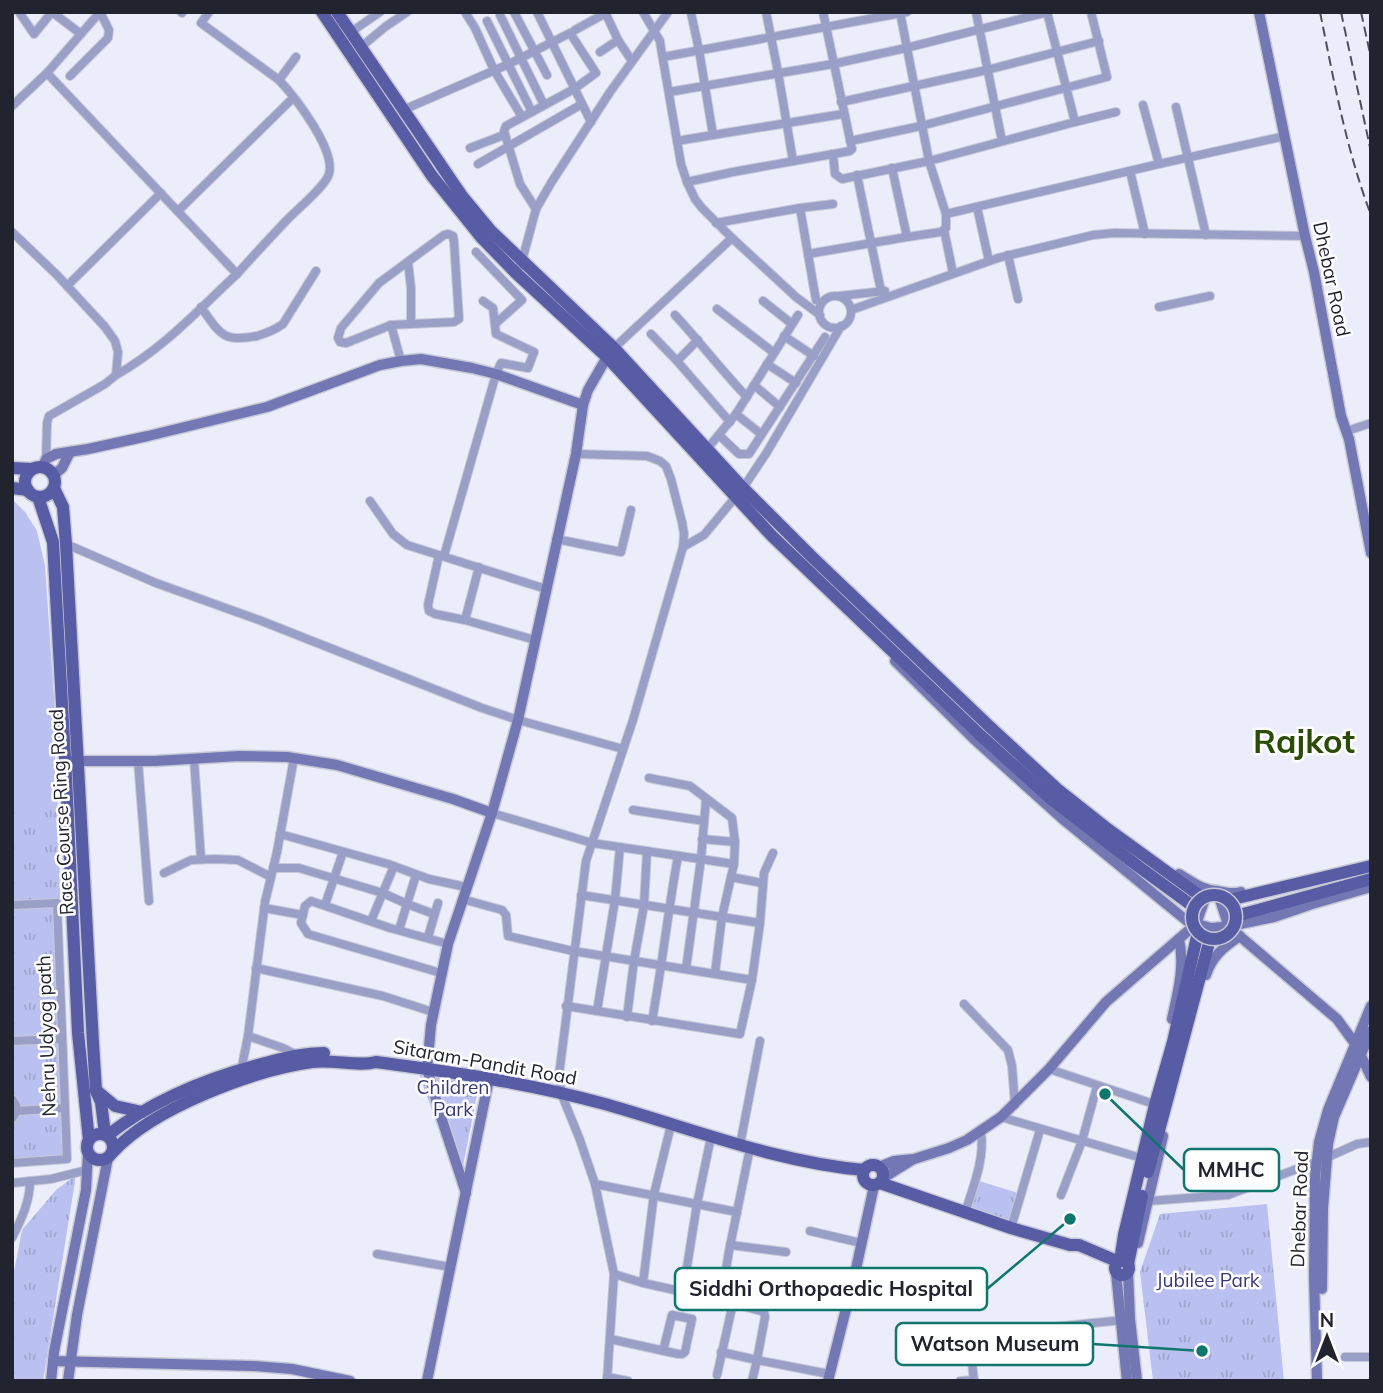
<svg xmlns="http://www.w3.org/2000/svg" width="1383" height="1393" viewBox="0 0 1383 1393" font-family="Mulish,sans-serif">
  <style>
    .grass { fill: #bac0f0 }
    .park { fill: url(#park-tufts) }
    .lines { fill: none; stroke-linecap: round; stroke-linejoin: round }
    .street-casing { stroke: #c7c9d6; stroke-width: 10 }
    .secondary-casing { stroke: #c7c9d6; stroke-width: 13 }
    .primary-casing { stroke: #c7c9d6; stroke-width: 15 }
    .street { stroke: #9a9fc8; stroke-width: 8 }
    .secondary { stroke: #7378b4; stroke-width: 10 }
    .primary { stroke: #585ca4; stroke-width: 12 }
    .rail { stroke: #4f515e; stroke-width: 2; stroke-dasharray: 10 5; stroke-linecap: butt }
    .primary-bridge-casing { stroke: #c7c9d6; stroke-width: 15; stroke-linecap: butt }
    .primary-bridge { stroke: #585ca4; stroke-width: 12 }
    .labels { text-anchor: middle; stroke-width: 5; stroke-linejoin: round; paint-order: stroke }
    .street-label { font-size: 19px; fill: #21232f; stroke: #fff }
    .park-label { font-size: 19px; fill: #373876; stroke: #fff }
    .town-label { font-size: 33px; font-weight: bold; fill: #2b4c08; stroke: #fff }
    .leader { fill: none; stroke: #0f766e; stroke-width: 2.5 }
    .callout-dot { fill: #0f766e; stroke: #fff; stroke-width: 2.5 }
    .callout { fill: #fff; stroke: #0f766e; stroke-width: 2.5 }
    .callout-label { font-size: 21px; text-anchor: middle; font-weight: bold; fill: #21232f }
  </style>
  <defs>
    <pattern id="park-tufts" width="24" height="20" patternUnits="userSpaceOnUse" patternTransform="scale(1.75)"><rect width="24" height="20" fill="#bac0f0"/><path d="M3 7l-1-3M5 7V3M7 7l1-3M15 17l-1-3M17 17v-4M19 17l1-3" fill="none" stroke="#a0a5ce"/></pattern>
  </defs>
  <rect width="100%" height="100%" fill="#ebedfb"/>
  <polygon class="grass" points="12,499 25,512 37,531 45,566 55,713 55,772 58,806 12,806"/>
  <g class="park">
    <polygon points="12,806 58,806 67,1159 12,1163"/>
    <polygon points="417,1068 480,1079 459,1186"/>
    <polygon points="76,1175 43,1381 12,1381 12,1282 22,1230 56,1190"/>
    <polygon points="976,1180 1021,1194 1011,1228 965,1213"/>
    <polygon points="1267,1204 1284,1381 1153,1381 1140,1272 1160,1214"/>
  </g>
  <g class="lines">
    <defs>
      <g id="street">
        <polyline points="19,12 34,34 52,12"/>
        <polyline points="52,12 81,34"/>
        <path d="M100,12L47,73L237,274C198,310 163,349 116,375"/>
        <polyline points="181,12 182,13"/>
        <path d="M209,12L201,23L279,80C295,97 336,150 329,174C325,187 296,210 285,222C269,239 253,256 237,274"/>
        <polyline points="465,12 475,28 494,70 522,117"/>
        <polyline points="514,12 547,75"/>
        <polyline points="537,12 591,122"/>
        <polyline points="605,12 618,40 632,61"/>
        <polyline points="643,12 660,41 661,48 681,164 687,182 695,199 702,208 732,238 796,297 820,315"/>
        <polyline points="766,12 778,72 793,161"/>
        <polyline points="976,12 1002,141"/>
        <polyline points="691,13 699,50 713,135 843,114"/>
        <polyline points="500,15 544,105"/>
        <polyline points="487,21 532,112"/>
        <polyline points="575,30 606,13"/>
        <polyline points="351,32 380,12"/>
        <polyline points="361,47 385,27 407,12"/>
        <polyline points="600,52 618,40"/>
        <polyline points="663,57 907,12"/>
        <polyline points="70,76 108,38 109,30 100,12"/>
        <polyline points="279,80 296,57"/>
        <polyline points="669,92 833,64 906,48 1048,12"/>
        <polyline points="841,102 987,70 1099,41"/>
        <polyline points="1143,105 1159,164"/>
        <polyline points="12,106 47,73"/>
        <polyline points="1176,107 1206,235"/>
        <polyline points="403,110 509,64 570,33 596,73 574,89 506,126 504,131 520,184 536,209"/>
        <polyline points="1075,122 1116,112"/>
        <polyline points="677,141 713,135"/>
        <polyline points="850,141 921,126 1107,77 1091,12"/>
        <polyline points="470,148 504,135"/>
        <polyline points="833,154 835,174 842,179 929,161 1075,122 1047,12"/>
        <polyline points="478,164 582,104"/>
        <polyline points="892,168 907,237 941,232 946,228 946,214 929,161 900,12"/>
        <polyline points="1130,171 1145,234"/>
        <polyline points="857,175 881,291"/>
        <polyline points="687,182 733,172 850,151 852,149 823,12"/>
        <polyline points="977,207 989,261"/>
        <polyline points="800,208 833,204"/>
        <polyline points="178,211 293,98"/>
        <polyline points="946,214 1159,164 1285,136"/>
        <polyline points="716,223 800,208 816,300"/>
        <polyline points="944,230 953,273"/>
        <polyline points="12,232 57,275 105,327 115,341 118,352 116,375 105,384 49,416 47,423 46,459"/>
        <polyline points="476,252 522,300 495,324"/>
        <polyline points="808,254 907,237"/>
        <polyline points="1008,255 1018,299"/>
        <polyline points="408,262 411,288 411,324 391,325 346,343 340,342 338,338 341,328 379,283 444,235 448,234 453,236 454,242 459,319 454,322 411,324"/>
        <polyline points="516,273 522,261 536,209 551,183 610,92 668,12"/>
        <polyline points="67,286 161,193"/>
        <polyline points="839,296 885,291"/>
        <circle cx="835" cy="312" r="16"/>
        <polyline points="763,301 792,324"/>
        <path d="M201,307C220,334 223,343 257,336C267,333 275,330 283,324L316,271"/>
        <polyline points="1159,307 1210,296"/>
        <polyline points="717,309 773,352"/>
        <polyline points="851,310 998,258 1093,235 1114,233 1305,236"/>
        <path d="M675,315C700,342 722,371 747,397"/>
        <polyline points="391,325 401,361"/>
        <polyline points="651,334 677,361 730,422"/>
        <polyline points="784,336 814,356"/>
        <polyline points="614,348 732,238"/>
        <polyline points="677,361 698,340"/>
        <polyline points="767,364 796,383"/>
        <polyline points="754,385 780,407"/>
        <polyline points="736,414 761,434"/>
        <polyline points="1347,431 1371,423"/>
        <polyline points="719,435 739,454 749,454 825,337"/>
        <polyline points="707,449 736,414 798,315"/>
        <polyline points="576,454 647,456 660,461 666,466 671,479 682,522 684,534 683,547 633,720 586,861 559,1075 561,1093 580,1140 595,1184 614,1274 607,1381"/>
        <polyline points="370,501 393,534 407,545 546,589"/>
        <polyline points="556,539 621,552 631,510"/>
        <polyline points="66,544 156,583 259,620 482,708 518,720 623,749"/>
        <polyline points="683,547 704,535 743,488 767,452 841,326"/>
        <polyline points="439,555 428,605 429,611 435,614 465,620 535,640"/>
        <polyline points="444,556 496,374 501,363 528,368 534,352 496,334 493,308 483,301"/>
        <polyline points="465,620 479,567"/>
        <polyline points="294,758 277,852 265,902 248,1036 283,1048 297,1055"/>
        <polyline points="194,759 201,859"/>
        <polyline points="138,761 149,901"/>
        <polyline points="649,778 690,786 732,818 735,842 734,864 722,917 715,973"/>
        <polyline points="633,810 704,821"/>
        <polyline points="492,813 592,843 734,864"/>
        <polyline points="280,834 388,864 429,879 466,887"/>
        <polyline points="702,839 735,842"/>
        <polyline points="273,868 299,868 383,893 407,904 434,914"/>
        <polyline points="164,873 191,860 215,859 238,860 271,877"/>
        <polyline points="731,877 762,883"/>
        <polyline points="581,895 760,923 752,980"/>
        <polyline points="462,899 502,910 506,915 508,936 573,951 752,980 740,1034 566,1006"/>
        <polyline points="12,905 57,903 67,1159 12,1163"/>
        <polyline points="325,905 343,852"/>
        <polyline points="264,908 303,915"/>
        <polyline points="371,921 394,866"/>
        <polyline points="760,923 764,873 773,853"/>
        <polyline points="399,930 416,875"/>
        <polyline points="428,937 438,903"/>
        <polyline points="256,968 383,996 433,1012"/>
        <polyline points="686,969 701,859 706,799"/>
        <polyline points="441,973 308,934 301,923 305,906 311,901 390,928 448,944"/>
        <polyline points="964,1004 1008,1050 1012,1066 1015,1105"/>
        <polyline points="597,1011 615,900 620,847"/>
        <polyline points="627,1017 634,961 644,905 647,851"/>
        <path d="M652,1021C662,966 668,911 678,856"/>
        <polyline points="12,1041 62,1039"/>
        <polyline points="1049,1069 1151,1103"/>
        <polyline points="241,1071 248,1036"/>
        <polyline points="12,1099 16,1105 17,1111 12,1119"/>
        <polyline points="17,1111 65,1108"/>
        <polyline points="1001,1117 1138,1157"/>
        <polyline points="740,1145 760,1041"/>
        <polyline points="12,1183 51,1179 87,1170"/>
        <polyline points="595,1184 737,1212"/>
        <polyline points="1061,1195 1082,1141 1097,1086"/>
        <polyline points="1149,1201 1228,1195 1326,1158 1357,1144 1371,1142"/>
        <path d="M965,1213C973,1187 985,1159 981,1132"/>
        <polyline points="1011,1228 1040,1130"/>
        <polyline points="810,1231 861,1243"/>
        <path d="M12,1238C21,1220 30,1202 30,1181"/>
        <polyline points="730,1245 786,1252"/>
        <polyline points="377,1254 450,1267"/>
        <polyline points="614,1274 643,1283 721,1300 729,1251 750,1148"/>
        <polyline points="643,1283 654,1194 671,1125"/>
        <polyline points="683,1292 697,1204 711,1137"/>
        <polyline points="721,1300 764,1312 765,1317 757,1360 829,1374"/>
        <polyline points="610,1339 678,1354 682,1354 685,1352 692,1319 672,1315 663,1351"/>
        <polyline points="721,1352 757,1360 752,1381"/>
        <polyline points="1345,1357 1371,1357"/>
        <polyline points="717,1375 733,1303"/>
        <polyline points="607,1377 628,1381"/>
        <polyline points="960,1381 974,1380"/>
        <polyline points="974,1381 970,1344 971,1339 975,1335 1123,1320"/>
      </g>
      <g id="secondary">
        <polyline points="1259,12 1305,236 1314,272 1341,416 1349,439 1371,553"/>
        <polyline points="43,467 46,459 56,454 88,449 148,436 267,407 380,365 401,361 421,359 472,368 496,374 583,405"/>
        <polyline points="54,475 62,468 70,452"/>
        <polyline points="895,661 975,740 1065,821 1187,921 1211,928 1222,927 1228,924 1240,924 1274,917 1312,904 1371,887"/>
        <polyline points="72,761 155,761 239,756 287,757 337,765 453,799 492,813"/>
        <path d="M1179,874C1194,883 1200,889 1217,891C1226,892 1232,895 1241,892"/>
        <polyline points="1217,891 1228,924 1236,933 1337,1019 1356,1045 1371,1077"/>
        <path d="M1206,975C1212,956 1224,947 1240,936"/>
        <path d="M1172,1019C1178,992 1185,966 1179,939"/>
        <polyline points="879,1167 894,1161 914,1159 949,1148 967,1140 1001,1117 1049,1069 1106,1002 1196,924 1207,893"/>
        <polyline points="883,1178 912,1160"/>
        <polyline points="466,1193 442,1120 427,1069 431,1025 448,944 492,813 518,720 576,454 583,405 588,390 607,357"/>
        <polyline points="1138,1243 1163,1136"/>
        <polyline points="1128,1272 1130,1319 1137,1381"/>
        <polyline points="1116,1273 1127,1381"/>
        <polyline points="1322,1289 1323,1208 1328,1144 1334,1117 1371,1031"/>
        <polyline points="53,1361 253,1366 292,1369 350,1381"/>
        <polyline points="51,1381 54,1352 86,1190 88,1152"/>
        <polyline points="68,1381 77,1315 108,1158"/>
        <polyline points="427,1381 489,1079"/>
        <polyline points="828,1381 856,1269 874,1186"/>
        <polyline points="1317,1381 1314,1276 1315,1177 1319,1142 1328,1110 1371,1006"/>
      </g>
      <g id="primary">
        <polyline points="322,12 432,176 481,237 516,273 607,357 772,536 980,735 1050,798 1139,867 1194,907"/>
        <polyline points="337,12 462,196 491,231 614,348 743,488 812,557 990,727 1057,789 1105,827 1203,898"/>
        <circle cx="40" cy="482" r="15"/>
        <polyline points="12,468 32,469"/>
        <polyline points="12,488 28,490"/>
        <polyline points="54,488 63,507 66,544 93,1043 96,1091 101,1102 105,1134"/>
        <polyline points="38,497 53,542 66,776 78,1033 89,1140"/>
        <polyline points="1229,900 1371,866"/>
        <polyline points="1236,916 1371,879"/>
        <polyline points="97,1091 115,1106 142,1112"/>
        <circle cx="100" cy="1147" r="13"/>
        <path d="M108,1135C153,1100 210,1077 265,1063C285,1058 303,1053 324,1053"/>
        <path d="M113,1152C153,1108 254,1070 312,1062C333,1059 358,1067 376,1062C452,1072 528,1083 601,1103C688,1127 774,1162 864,1170"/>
        <circle cx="873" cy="1175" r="10"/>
        <polyline points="1148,1172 1210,939"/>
        <polyline points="880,1183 1011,1228 1070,1245 1079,1245 1119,1262"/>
        <circle cx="1122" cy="1268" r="7"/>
        <polyline points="1120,1261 1124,1235 1155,1105 1173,1042 1198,932"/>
        <polyline points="1128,1264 1142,1196"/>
      </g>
    </defs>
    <use href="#street" class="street-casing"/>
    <use href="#secondary" class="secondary-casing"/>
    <use href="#primary" class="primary-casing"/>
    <use href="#street" class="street"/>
    <use href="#secondary" class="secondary"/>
    <use href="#primary" class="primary"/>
    <g class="rail">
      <path d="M1320,12C1334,81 1346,149 1371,215"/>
      <polyline points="1341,12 1371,152"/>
      <polyline points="1361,12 1371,58"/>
    </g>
    <defs>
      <circle id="primary-bridge" cx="1214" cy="917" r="22"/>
    </defs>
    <use href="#primary-bridge" class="primary-bridge-casing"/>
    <use href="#primary-bridge" class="primary-bridge"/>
  </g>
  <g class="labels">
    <g class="street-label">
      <text transform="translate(1332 279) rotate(78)" y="7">Dhebar Road</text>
      <text transform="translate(61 812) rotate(-93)" y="7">Race Course Ring Road</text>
      <text transform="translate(46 1036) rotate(-92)" y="7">Nehru Udyog path</text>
      <text transform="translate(485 1062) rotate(10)" y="7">Sitaram-Pandit Road</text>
      <text transform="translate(1299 1209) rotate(-88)" y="7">Dhebar Road</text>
    </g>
    <g class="park-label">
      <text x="453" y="1094">Children<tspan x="453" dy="22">Park</tspan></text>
      <text x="1208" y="1287">Jubilee Park</text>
    </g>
    <g class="town-label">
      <text x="1304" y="753">Rajkot</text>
    </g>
  </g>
  <path class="leader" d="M1105 1094L1184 1170M1070 1219L987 1289M1202 1351L1093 1344"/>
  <g class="callout-dot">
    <circle cx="1105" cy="1094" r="7"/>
    <circle cx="1070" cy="1219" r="7"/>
    <circle cx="1202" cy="1351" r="7"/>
  </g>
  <g class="callout">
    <rect x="1184" y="1149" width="95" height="42" rx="7"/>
    <rect x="675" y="1268" width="312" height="42" rx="7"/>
    <rect x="896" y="1323" width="197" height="42" rx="7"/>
  </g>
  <g class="callout-label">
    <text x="1231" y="1177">MMHC</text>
    <text x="831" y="1296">Siddhi Orthopaedic Hospital</text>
    <text x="995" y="1351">Watson Museum</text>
  </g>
  <rect width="1383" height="1393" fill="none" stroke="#21232f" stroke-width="28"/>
  <g transform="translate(1327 1337)" stroke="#ffffff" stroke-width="5" paint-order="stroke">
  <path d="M0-5L12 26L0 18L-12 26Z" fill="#21232f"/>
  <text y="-10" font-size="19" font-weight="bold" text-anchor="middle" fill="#21232f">N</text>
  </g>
</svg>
